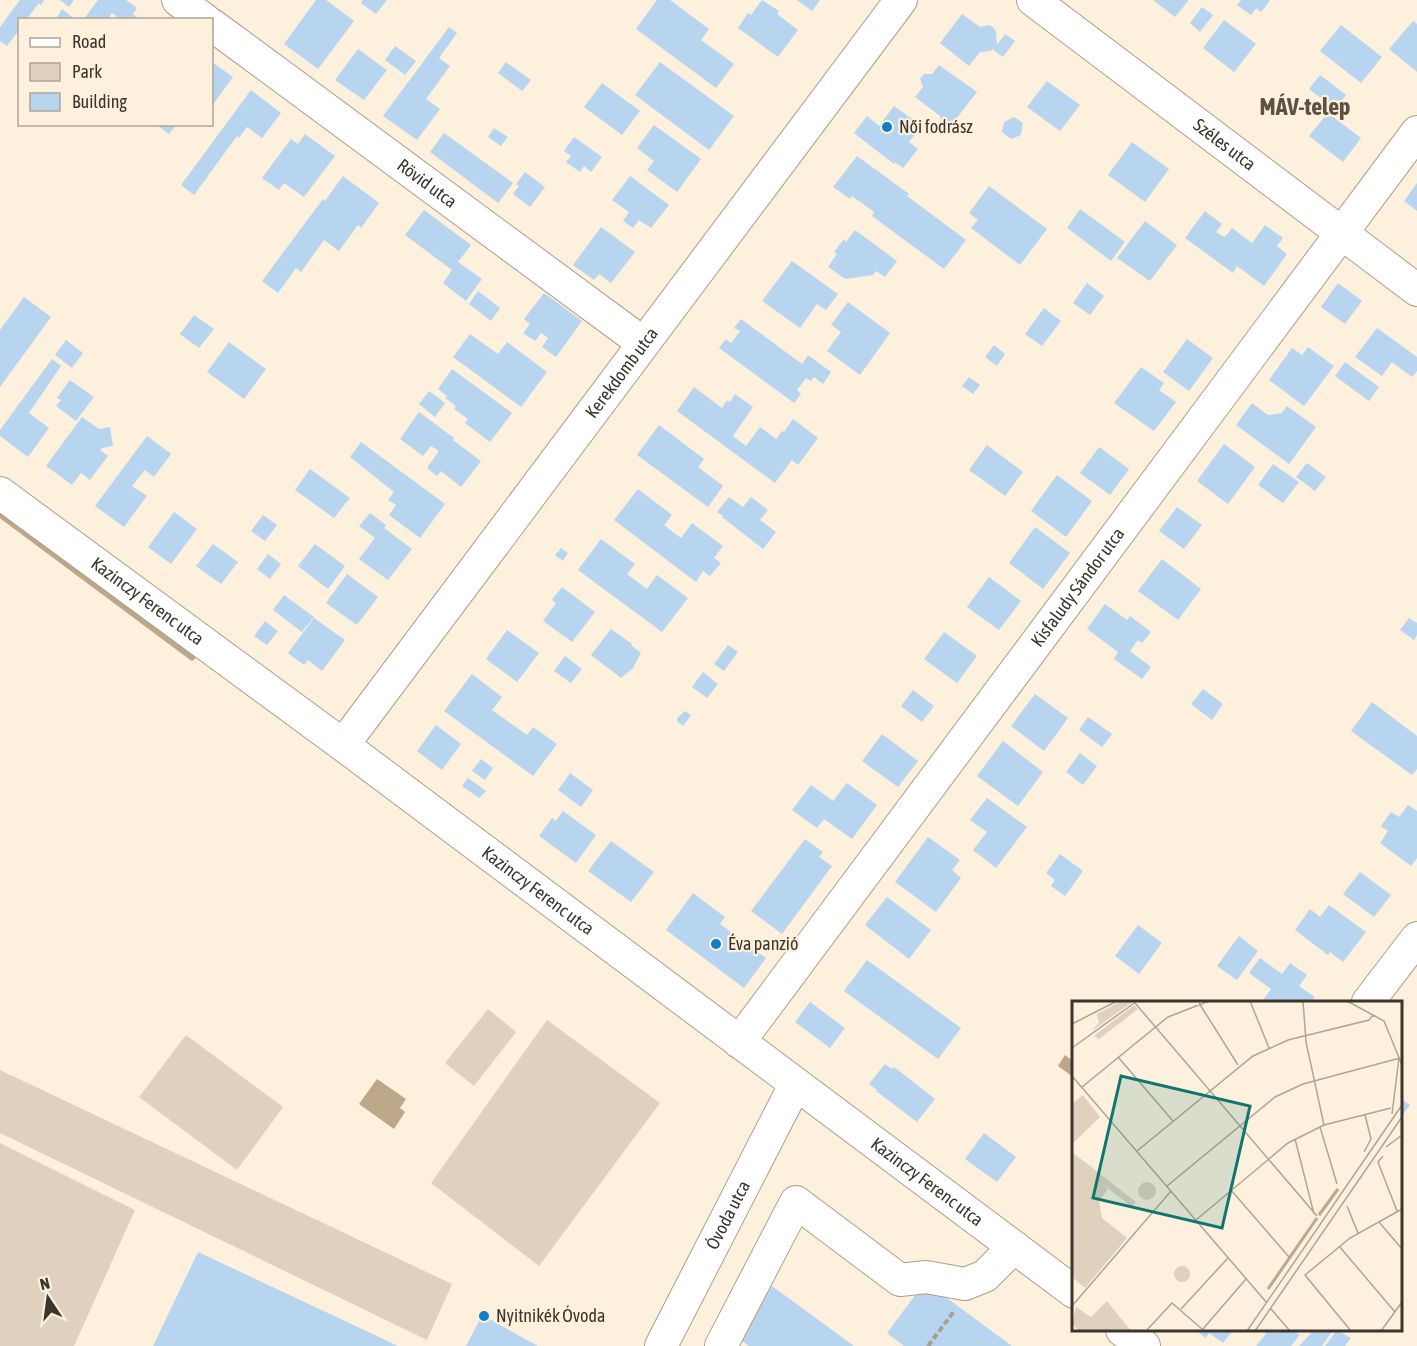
<svg xmlns="http://www.w3.org/2000/svg" width="1417" height="1346" viewBox="0 0 1417 1346" font-family="'Asap Condensed',sans-serif">
  <style>
    .green { fill: #dfd1be }
    .water { fill: #bca788 }
    .lines { fill: none; stroke-linecap: round; stroke-linejoin: round }
    .stream { stroke: #bca788; stroke-width: 7 }
    .building { fill: #b8d5f0 }
    .minor-casing { stroke: #ac9f8e; stroke-width: 34 }
    .path { stroke: #a99f91; stroke-width: 4; stroke-dasharray: 6 3; stroke-linecap: butt }
    .minor { stroke: #fff; stroke-width: 32 }
    .poi-dot { fill: #117ec8; stroke: #fdf0dd; stroke-width: 2 }
    .labels { text-anchor: middle; stroke-width: 4.5; stroke-linejoin: round; paint-order: stroke }
    .poi-label { font-size: 18px; fill: #3a352d; stroke: #fdf0dd; text-anchor: start }
    .street-label { font-size: 18px; fill: #3a352d; stroke: #fdf0dd }
    .district-label { font-size: 24px; font-weight: bold; fill: #5d5242; stroke: #fdf0dd }
    .inset-river { fill: none; stroke: #bca788; stroke-width: 3 }
    .inset-road { fill: none; stroke: #afa597; stroke-width: 1.5 }
    .view { fill: #0f766e; fill-opacity: 0.15; stroke: #0f766e; stroke-width: 3 }
    .inset-edge { fill: none; stroke: #3a352d; stroke-width: 3 }
  </style>
  <rect width="100%" height="100%" fill="#fdf0dd"/>
  <g class="green">
    <polygon points="488,1009 516,1032 474,1086 445,1063"/>
    <polygon points="547,1020 660,1103 539,1266 431,1183"/>
    <polygon points="186,1035 283,1107 237,1170 139,1097"/>
    <polygon points="0,1070 452,1284 427,1340 0,1133"/>
    <polygon points="0,1143 135,1210 74,1346 0,1346"/>
  </g>
  <g class="water">
    <polygon points="1065,1055 1073,1061 1073,1077 1058,1066"/>
    <polygon points="377,1079 406,1099 400,1108 405,1112 394,1129 359,1104"/>
  </g>
  <g class="lines">
    <polyline class="stream" points="0,514 192,657"/>
  </g>
  <g class="building">
    <polygon points="20,0 44,0 41,5 39,3 26,20 20,20 20,29 7,46 0,41 0,27"/>
    <polygon points="60,0 74,0 69,7"/>
    <polygon points="98,0 126,0 137,8 133,14 140,20 121,20 112,13 107,20 83,20"/>
    <polygon points="316,0 326,0 354,21 318,69 284,44"/>
    <polygon points="363,0 387,0 376,14 361,3"/>
    <polygon points="657,0 670,0 709,29 701,40 734,64 716,88 636,29"/>
    <polygon points="762,0 779,11 777,14 798,30 778,57 738,28 748,13 751,15"/>
    <polygon points="797,0 820,0 812,11"/>
    <polygon points="1153,0 1189,0 1175,17"/>
    <polygon points="1241,0 1268,0 1270,1 1261,12 1256,8 1251,15 1237,5"/>
    <polygon points="1202,7 1213,15 1200,32 1190,23"/>
    <polygon points="62,9 73,18 72,20 55,20"/>
    <polygon points="962,14 980,27 989,25 994,28 996,32 997,45 1005,34 1015,41 1003,57 993,50 995,48 990,51 980,52 969,66 940,43"/>
    <polygon points="1224,20 1256,44 1234,72 1203,48"/>
    <polygon points="1413,21 1417,24 1417,72 1389,49"/>
    <polygon points="1341,25 1382,57 1361,83 1320,51"/>
    <polygon points="449,27 457,33 439,58 450,66 426,99 440,109 417,140 383,116"/>
    <polygon points="395,46 416,61 405,75 385,60"/>
    <polygon points="358,49 387,70 364,100 335,80"/>
    <polygon points="212,62 233,77 212,106"/>
    <polygon points="506,62 531,80 522,91 498,73"/>
    <polygon points="660,62 734,116 709,150 635,95"/>
    <polygon points="939,65 977,92 952,124 946,126 941,123 940,116 915,97 923,87 920,79 924,74 932,74"/>
    <polygon points="1320,75 1346,95 1335,109 1309,89"/>
    <polygon points="1047,81 1080,105 1060,131 1027,107"/>
    <polygon points="602,83 640,111 622,135 584,107"/>
    <polygon points="251,90 281,113 262,138 247,127 239,138 237,136 194,195 181,185"/>
    <polygon points="894,106 922,126 909,142 918,149 903,168 895,162 894,164 854,133 867,116 879,126"/>
    <polygon points="1328,113 1361,138 1343,162 1309,136"/>
    <polygon points="1014,117 1023,123 1021,135 1011,139 1002,132 1004,122"/>
    <polygon points="156,124 177,124 169,134"/>
    <polygon points="654,125 701,159 677,192 647,170 654,161 637,148"/>
    <polygon points="494,128 508,137 501,146 488,137"/>
    <polygon points="444,133 513,183 498,203 430,152"/>
    <polygon points="305,134 335,156 304,197 284,183 279,190 262,178 291,139 298,144"/>
    <polygon points="574,137 602,157 591,172 584,166 580,172 566,162 571,156 564,151"/>
    <polygon points="1132,142 1169,169 1145,202 1108,175"/>
    <polygon points="857,156 909,194 907,196 966,240 944,269 872,216 874,212 852,196 850,199 833,187"/>
    <polygon points="525,172 545,187 530,207 513,194 519,186 516,184"/>
    <polygon points="343,176 379,203 361,228 358,225 339,251 324,240 301,272 296,268 278,293 262,281 323,199 325,201"/>
    <polygon points="630,176 669,205 651,228 639,220 633,228 623,221 629,212 612,200"/>
    <polygon points="1417,183 1417,211 1404,201"/>
    <polygon points="989,186 1047,229 1020,265 971,228 978,220 969,213"/>
    <polygon points="1080,209 1125,242 1111,261 1067,228"/>
    <polygon points="424,210 471,245 458,262 482,279 466,301 443,283 452,270 405,235"/>
    <polygon points="1205,211 1222,224 1216,232 1225,237 1232,228 1252,243 1265,225 1283,238 1277,246 1287,254 1264,286 1237,266 1233,273 1185,238"/>
    <polygon points="1145,221 1177,245 1150,281 1117,258"/>
    <polygon points="601,227 635,252 611,283 599,274 594,280 573,265"/>
    <polygon points="855,230 897,261 885,277 876,271 873,275 845,279 828,267 837,254 834,252 844,239 846,242"/>
    <polygon points="792,261 838,294 826,310 817,304 800,328 762,301"/>
    <polygon points="1087,283 1104,296 1090,315 1073,303"/>
    <polygon points="1338,283 1362,301 1345,324 1321,307"/>
    <polygon points="478,291 500,308 491,321 469,304"/>
    <polygon points="544,293 582,321 556,357 542,347 548,338 541,333 535,341 523,333 530,324 524,319"/>
    <polygon points="24,297 51,317 0,387 0,330"/>
    <polygon points="848,302 890,333 860,375 827,351 841,332 831,325"/>
    <polygon points="1044,308 1061,321 1042,346 1025,334"/>
    <polygon points="194,315 214,329 199,348 180,334"/>
    <polygon points="741,319 802,364 808,355 831,372 823,384 814,377 811,381 806,378 797,390 801,394 794,403 719,348 726,339 731,343 740,331 734,328"/>
    <polygon points="1377,328 1417,357 1417,371 1412,377 1392,362 1382,376 1355,357"/>
    <polygon points="470,334 498,354 507,342 547,372 521,407 453,357"/>
    <polygon points="1187,339 1213,358 1189,391 1163,372"/>
    <polygon points="66,340 83,353 72,368 55,355"/>
    <polygon points="229,342 266,369 244,399 207,372"/>
    <polygon points="994,345 1005,354 997,366 985,357"/>
    <polygon points="1308,347 1334,366 1304,406 1269,380 1292,348 1302,355"/>
    <polygon points="52,359 61,366 29,413 49,428 28,457 0,436 0,430"/>
    <polygon points="1345,362 1379,387 1369,401 1335,376"/>
    <polygon points="1141,367 1164,383 1159,390 1176,402 1154,431 1114,403"/>
    <polygon points="452,369 512,413 490,442 465,423 468,419 454,409 456,406 445,398 447,396 438,389"/>
    <polygon points="969,377 980,385 973,394 962,386"/>
    <polygon points="70,380 94,397 76,421 56,406 61,400 57,398"/>
    <polygon points="694,387 722,408 727,400 730,402 735,394 753,407 733,436 746,446 760,427 776,439 782,431 784,432 793,419 818,438 798,465 792,460 775,483 677,411"/>
    <polygon points="429,391 445,403 435,417 419,404"/>
    <polygon points="1252,403 1268,415 1282,413 1287,406 1316,427 1289,464 1236,425"/>
    <polygon points="419,412 454,438 453,440 481,461 461,487 441,471 437,476 427,468 439,451 431,446 423,456 400,439"/>
    <polygon points="82,417 99,429 110,427 113,446 102,448 100,450 108,456 90,480 81,473 72,485 46,466"/>
    <polygon points="659,425 704,459 698,467 723,486 708,507 637,455"/>
    <polygon points="147,436 171,454 154,477 145,470 132,486 147,496 124,527 95,506"/>
    <polygon points="361,442 445,504 420,538 389,515 396,505 388,500 394,492 350,457"/>
    <polygon points="1224,444 1255,467 1228,504 1197,481"/>
    <polygon points="987,445 1023,472 1005,496 969,470"/>
    <polygon points="1099,447 1129,469 1110,495 1080,473"/>
    <polygon points="1307,463 1326,477 1315,491 1296,477"/>
    <polygon points="1273,464 1299,482 1283,503 1258,485"/>
    <polygon points="310,469 350,498 334,518 295,490"/>
    <polygon points="1057,475 1092,501 1066,537 1031,511"/>
    <polygon points="638,489 672,515 664,525 681,538 692,523 723,546 714,558 721,563 710,576 703,571 696,582 614,520"/>
    <polygon points="729,497 743,507 751,497 768,510 760,520 776,532 763,549 722,517 723,516 717,512"/>
    <polygon points="1177,507 1202,525 1184,549 1159,531"/>
    <polygon points="174,512 197,529 171,564 148,547"/>
    <polygon points="370,513 386,525 384,528 412,549 388,580 359,559 375,538 359,526"/>
    <polygon points="263,515 277,525 265,541 251,531"/>
    <polygon points="1035,527 1070,553 1043,589 1009,563"/>
    <polygon points="601,539 635,564 627,574 647,589 657,575 688,598 662,632 578,570"/>
    <polygon points="213,544 238,562 221,584 196,566"/>
    <polygon points="315,544 345,566 328,589 298,566"/>
    <polygon points="561,548 568,553 563,561 555,555"/>
    <polygon points="268,554 281,564 270,579 257,569"/>
    <polygon points="1162,559 1201,589 1178,620 1138,591"/>
    <polygon points="347,574 378,597 357,625 326,603"/>
    <polygon points="989,577 1021,601 999,630 967,607"/>
    <polygon points="562,587 595,612 572,642 543,621 556,603 552,600"/>
    <polygon points="284,595 314,617 302,632 273,610"/>
    <polygon points="1105,604 1127,620 1130,616 1151,632 1142,643 1138,640 1130,651 1151,667 1142,679 1114,659 1118,652 1087,629"/>
    <polygon points="314,618 345,640 322,671 308,660 304,665 288,653"/>
    <polygon points="1409,618 1417,623 1417,635 1414,640 1400,630"/>
    <polygon points="265,621 278,631 267,645 254,636"/>
    <polygon points="611,629 632,644 631,645 641,653 633,668 621,678 591,655"/>
    <polygon points="507,630 539,653 517,682 486,659"/>
    <polygon points="944,632 977,656 957,683 924,659"/>
    <polygon points="728,645 738,652 724,671 714,664"/>
    <polygon points="565,656 582,669 571,683 554,671"/>
    <polygon points="703,672 718,684 707,698 692,687"/>
    <polygon points="472,674 502,697 492,710 527,735 533,727 557,744 533,776 444,711"/>
    <polygon points="1203,689 1223,704 1212,720 1191,704"/>
    <polygon points="913,690 934,706 922,722 901,706"/>
    <polygon points="1035,694 1068,718 1044,751 1011,726"/>
    <polygon points="1372,702 1417,736 1417,769 1412,775 1351,731"/>
    <polygon points="685,711 691,715 683,726 677,721 677,718"/>
    <polygon points="1088,717 1112,734 1102,747 1079,730"/>
    <polygon points="436,725 461,744 442,770 417,751"/>
    <polygon points="882,734 918,761 898,787 862,761"/>
    <polygon points="1003,741 1043,772 1018,806 977,776"/>
    <polygon points="1080,753 1097,766 1083,785 1066,772"/>
    <polygon points="481,759 493,768 485,780 472,771"/>
    <polygon points="570,773 593,790 581,807 558,790"/>
    <polygon points="468,778 486,791 479,798 462,786"/>
    <polygon points="847,783 877,805 852,839 824,819 817,828 792,810 811,785 833,801"/>
    <polygon points="987,798 1027,827 996,868 973,850 987,832 970,820"/>
    <polygon points="1408,805 1417,811 1417,858 1411,866 1380,843 1388,831 1381,826 1391,812 1399,817"/>
    <polygon points="563,811 596,835 576,863 539,836 552,818 556,821"/>
    <polygon points="928,837 960,860 952,870 961,878 936,912 895,882"/>
    <polygon points="805,839 823,852 819,857 832,866 782,934 751,911"/>
    <polygon points="611,841 654,872 631,902 588,871"/>
    <polygon points="1060,854 1083,871 1065,896 1051,886 1055,880 1046,873"/>
    <polygon points="1360,872 1391,895 1374,917 1343,894"/>
    <polygon points="693,893 725,917 720,924 766,958 744,988 666,930"/>
    <polygon points="887,897 931,930 909,959 865,925"/>
    <polygon points="1329,905 1366,932 1343,962 1330,952 1328,955 1295,930 1310,909 1320,917"/>
    <polygon points="1138,925 1162,943 1139,974 1115,956"/>
    <polygon points="1239,936 1258,951 1237,980 1217,966"/>
    <polygon points="1260,958 1282,974 1290,963 1307,975 1299,986 1315,997 1310,1002 1267,1002 1263,1000 1271,989 1249,973"/>
    <polygon points="867,960 961,1028 938,1059 844,991"/>
    <polygon points="810,1002 845,1028 830,1048 795,1022"/>
    <polygon points="885,1064 892,1069 894,1067 935,1099 917,1122 876,1091 877,1090 869,1084"/>
    <polygon points="1400,1098 1410,1105 1400,1118"/>
    <polygon points="984,1133 1016,1157 997,1182 965,1159"/>
    <polygon points="198,1252 398,1346 153,1346"/>
    <polygon points="925,1282 1012,1346 904,1346 887,1333"/>
    <polygon points="772,1286 854,1346 749,1346 735,1336"/>
    <polygon points="482,1315 538,1346 466,1346"/>
    <polygon points="1195,1330 1233,1330 1223,1343 1209,1333 1206,1338"/>
    <polygon points="1269,1330 1293,1330 1300,1335 1291,1346 1256,1346"/>
    <polygon points="1314,1330 1333,1330 1322,1346 1299,1346"/>
    <polygon points="1337,1330 1351,1338 1345,1346 1325,1346"/>
  </g>
  <g class="lines">
    <defs>
      <g id="minor">
        <polyline points="178,0 205,20"/>
        <path id="s1" d="M1033,0L1417,290"/>
        <path id="s2" d="M212,25L643,343"/>
        <path id="s3" d="M0,493L343,745L1074,1292"/>
        <path id="s4" d="M343,745L901,0"/>
        <polyline points="1368,1002 1417,938"/>
        <path id="s5" d="M739,1042L1417,132"/>
        <polyline points="1122,1330 1144,1346"/>
        <path id="s6" d="M661,1346L795,1085"/>
        <polyline points="721,1346 796,1202 900,1280 926,1277 965,1284 985,1276 1014,1247"/>
      </g>
    </defs>
    <use href="#minor" class="minor-casing"/>
    <polyline class="path" points="928,1346 955,1310"/>
    <use href="#minor" class="minor"/>
  </g>
  <g class="poi-dot">
    <circle cx="887" cy="127" r="6"/>
    <circle cx="716" cy="944" r="6"/>
    <circle cx="484" cy="1316" r="6"/>
  </g>
  <g class="labels">
    <g class="poi-label">
      <text x="899" y="133">Női fodrász</text>
      <text x="728" y="950">Éva panzió</text>
      <text x="496" y="1322">Nyitnikék Óvoda</text>
    </g>
    <g class="street-label">
      <text dy="6" stroke="none"><textPath href="#s1" startOffset="240">Széles utca</textPath></text>
      <text dy="6" stroke="none"><textPath href="#s2" startOffset="267">Rövid utca</textPath></text>
      <text dy="6" stroke="none"><textPath href="#s4" startOffset="465">Kerekdomb utca</textPath></text>
      <text dy="6" stroke="none"><textPath href="#s5" startOffset="567">Kisfaludy Sándor utca</textPath></text>
      <text dy="6" stroke="none"><textPath href="#s3" startOffset="183">Kazinczy Ferenc utca</textPath></text>
      <text dy="6" stroke="none"><textPath href="#s3" startOffset="669">Kazinczy Ferenc utca</textPath></text>
      <text dy="6" stroke="none"><textPath href="#s3" startOffset="1155">Kazinczy Ferenc utca</textPath></text>
      <text dy="6" stroke="none"><textPath href="#s6" startOffset="147">Óvoda utca</textPath></text>
    </g>
    <g class="district-label">
      <text x="1305" y="115">MÁV-telep</text>
    </g>
  </g>
  <g transform="translate(1072 1001)">
    <rect width="330" height="330" fill="#fdf0dd"/>
    <path d="M49,0H62L18,31L27,22L25,13ZM62,4L66,8L27,38L22,35ZM11,94L28,116L0,143V103ZM0,151L64,201L60,206L32,184L36,188L27,200L30,217L55,237L13,287L0,276ZM66 190a9 9 0 1 1 18 0a9 9 0 1 1-18 0ZM102 273a8 8 0 1 1 16 0a8 8 0 1 1-16 0ZM35,300L59,330H8L0,323L4,306L19,316Z" fill="#dfd1be"/>
    <path class="inset-river" d="M247,214L266,188M196,288L245,217"/>
    <path class="inset-road" d="M178,0L197,47M231,0L234,41L252,124M275,0L312,20L330,64M63,2L245,215M127,2L166,64M0,23L45,0M0,47L65,0M46,56L101,120M0,75L195,302M10,86L96,16L137,0M320,113L327,57M252,124L319,107M248,126L265,183M223,138L242,213M314,146L330,134M65,150L181,55L216,39L297,19L301,14M292,151L299,138L293,114M311,155L306,161L325,210M95,185L203,96L231,83L328,57M159,189L217,256M275,205L286,232M124,219L216,142L252,124M307,221L330,248M267,245L323,311M0,305L99,190M109,308L156,257M199,308L218,330M130,329L174,278M74,330L100,302L130,328M175,330L330,104M183,330L330,116M279,330L233,274L278,237L330,208M309,330L330,301"/>
    <path class="view" d="M49,75L178,105L150,227L21,197Z"/>
    <rect width="330" height="330" class="inset-edge"/>
  </g>
  <rect x="18" y="18" width="195" height="108" fill="#fdf0dd" stroke="#afa597" stroke-width="1.5"/>
  <rect x="30" y="38" width="30" height="9" fill="#ffffff" stroke="#afa597" stroke-width="1.5"/>
  <text x="72" y="48" font-size="18" fill="#3a352d">Road</text>
  <rect x="30" y="63" width="30" height="18" fill="#dfd1be" stroke="#afa597" stroke-width="1.5"/>
  <text x="72" y="78" font-size="18" fill="#3a352d">Park</text>
  <rect x="30" y="93" width="30" height="18" fill="#b8d5f0" stroke="#afa597" stroke-width="1.5"/>
  <text x="72" y="108" font-size="18" fill="#3a352d">Building</text>
  <g transform="translate(48 1298) rotate(347)" stroke="#fdf0dd" stroke-width="4.5" paint-order="stroke">
  <path d="M0-4.5L10 22L0 15L-10 22Z" fill="#3a352d"/>
  <text y="-9" font-size="16" font-weight="bold" text-anchor="middle" fill="#3a352d">N</text>
  </g>
</svg>
